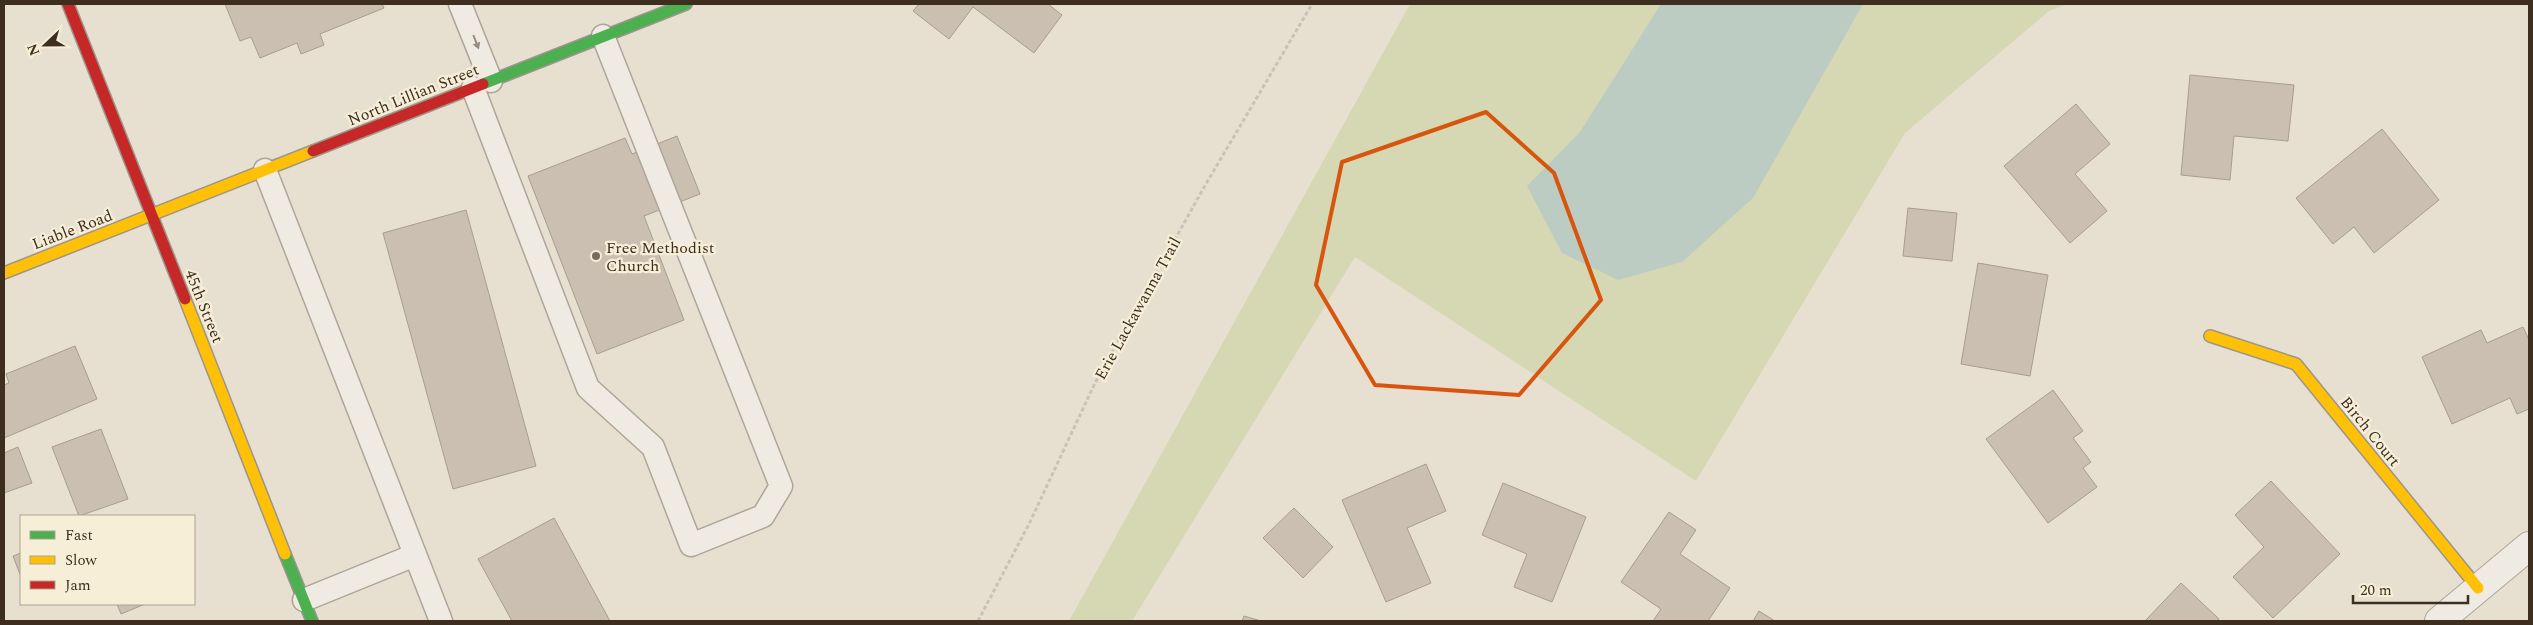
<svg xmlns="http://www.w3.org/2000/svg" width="2533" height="625" viewBox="0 0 2533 625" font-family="Spectral,serif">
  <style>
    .green { fill: #d6d7b3 }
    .water { fill: #bcccc2 }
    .building { fill: #cbbfb2; stroke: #a89c90 }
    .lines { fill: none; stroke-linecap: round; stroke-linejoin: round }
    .lane-casing { stroke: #ada599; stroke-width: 25 }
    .street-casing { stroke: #ada599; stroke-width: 30 }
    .fast-casing { stroke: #9c958a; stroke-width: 14 }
    .slow-casing { stroke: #9c958a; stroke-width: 14 }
    .jam-casing { stroke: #9c958a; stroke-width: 14 }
    .path { stroke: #c8c2b9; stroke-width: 3; stroke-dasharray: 4 2.5; stroke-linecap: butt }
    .lane { stroke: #efebe3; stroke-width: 22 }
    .street { stroke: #efebe3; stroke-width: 28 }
    .fast { stroke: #4caf50; stroke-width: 11 }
    .slow { stroke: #ffc107; stroke-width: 11 }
    .jam { stroke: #c62828; stroke-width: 11 }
    .oneway { fill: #968c82 }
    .marked { fill: none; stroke: #d7550e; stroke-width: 4; stroke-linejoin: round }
    .poi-dot { fill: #786c5e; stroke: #f7eed8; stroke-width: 2 }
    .labels { text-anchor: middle; stroke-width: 4.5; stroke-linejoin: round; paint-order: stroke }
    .street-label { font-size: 16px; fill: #3d2e20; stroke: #f7eed8 }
    .poi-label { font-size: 16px; fill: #3d2e20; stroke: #f7eed8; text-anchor: start }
  </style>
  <rect width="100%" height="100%" fill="#e7e0d1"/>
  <polygon class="green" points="1410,4 2068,4 2049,11 1905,133 1696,481 1355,257 1132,621 1069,621"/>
  <polygon class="water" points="1661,4 1863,4 1753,198 1682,262 1618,280 1562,253 1527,186 1580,132"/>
  <g class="building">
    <polygon points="225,4 382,4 384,8 320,34 324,45 301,54 297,43 260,58 251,37 240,41"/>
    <polygon points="919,4 1048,4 1062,15 1034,53 973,7 949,39 913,11"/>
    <polygon points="2190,75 2294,85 2288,141 2234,136 2230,180 2181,175"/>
    <polygon points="2076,104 2110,144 2075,174 2107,211 2070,243 2004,166"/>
    <polygon points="2382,129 2439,200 2374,253 2354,227 2333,244 2296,198"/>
    <polygon points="677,136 700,194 644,216 684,320 597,354 528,176 625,138 632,154"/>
    <polygon points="1908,208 1957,213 1952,261 1903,256"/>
    <polygon points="466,210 536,466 453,489 383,233"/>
    <polygon points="1978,263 2048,275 2030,376 1961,364"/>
    <polygon points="2523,327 2529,340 2529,409 2517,414 2510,398 2452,424 2422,357 2481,330 2487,343"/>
    <polygon points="75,346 97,399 4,438 4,385 9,383 6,374"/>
    <polygon points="2053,390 2083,431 2073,438 2091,462 2083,468 2097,487 2048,523 1986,439"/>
    <polygon points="101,429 128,499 79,516 52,447"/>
    <polygon points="18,447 32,483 4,493 4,453"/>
    <polygon points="1426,464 1446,511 1407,528 1431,583 1386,602 1342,500"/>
    <polygon points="2271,481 2340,554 2273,618 2233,577 2264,547 2235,515"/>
    <polygon points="1503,483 1586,517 1552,602 1514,587 1527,554 1482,535"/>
    <polygon points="1294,508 1333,547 1303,578 1263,538"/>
    <polygon points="1669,512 1696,530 1680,554 1730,588 1708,621 1653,621 1661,609 1621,582"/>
    <polygon points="554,518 610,621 512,621 478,559"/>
    <polygon points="21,553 21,577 13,556"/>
    <polygon points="2181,583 2219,619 2216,621 2145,621"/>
    <polygon points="117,604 145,604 121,614"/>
    <polygon points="1759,611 1775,621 1753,621"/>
    <polygon points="1244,616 1261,621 1242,621"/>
  </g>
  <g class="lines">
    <defs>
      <g id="lane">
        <polyline points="460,4 491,81"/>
        <polyline points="473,88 588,388 653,447 691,545 763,516 781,486 603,36"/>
        <polyline points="265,170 441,621"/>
        <polyline points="304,600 415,555"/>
      </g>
      <polyline id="street" points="2439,621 2529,546"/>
      <g id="fast">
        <polyline points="483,84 686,4"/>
        <polyline points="285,554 312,621"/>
      </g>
      <g id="slow">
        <polyline points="4,273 313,151"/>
        <polyline points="185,299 285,554"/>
        <polyline points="2210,336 2296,364 2478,588"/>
      </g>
      <g id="jam">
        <polyline points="68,4 185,299"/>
        <polyline points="313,151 483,84"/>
      </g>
    </defs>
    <use href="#lane" class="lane-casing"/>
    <use href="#street" class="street-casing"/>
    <use href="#fast" class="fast-casing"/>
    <use href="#slow" class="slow-casing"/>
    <use href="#jam" class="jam-casing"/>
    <polyline class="path" points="978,621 1030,522 1095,383 1203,189 1312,4"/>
    <use href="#lane" class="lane"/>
    <use href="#street" class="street"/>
    <use href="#fast" class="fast"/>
    <use href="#slow" class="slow"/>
    <use href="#jam" class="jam"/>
  </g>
  <defs><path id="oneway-solid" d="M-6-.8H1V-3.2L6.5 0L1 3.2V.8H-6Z" transform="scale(1.25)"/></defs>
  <use class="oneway" href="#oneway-solid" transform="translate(476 42) rotate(69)"/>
  <path class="marked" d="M1486,112L1554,173L1601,300L1519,395L1375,385L1316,285L1342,162Z"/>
  <circle class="poi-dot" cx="596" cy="256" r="5"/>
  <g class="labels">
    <g class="street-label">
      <text transform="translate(413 94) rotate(-22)" y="6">North Lillian Street</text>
      <text transform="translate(72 229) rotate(-21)" y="6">Liable Road</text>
      <text transform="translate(205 306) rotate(68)" y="6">45th Street</text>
      <text transform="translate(1137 308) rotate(-61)" y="6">Erie Lackawanna Trail</text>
      <text transform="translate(2371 431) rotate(51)" y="6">Birch Court</text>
    </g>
    <g class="poi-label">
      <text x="606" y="253">Free Methodist<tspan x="606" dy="18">Church</tspan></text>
    </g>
  </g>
  <rect width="2533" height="625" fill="none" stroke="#3d2e20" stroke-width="10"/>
  <rect x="20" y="515" width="175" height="90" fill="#f7eed8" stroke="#ada18e"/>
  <rect x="30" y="531" width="25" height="8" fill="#4caf50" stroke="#ada18e"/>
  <text x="65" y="540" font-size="15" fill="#3d2e20">Fast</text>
  <rect x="30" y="556" width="25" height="8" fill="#ffc107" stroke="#ada18e"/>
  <text x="65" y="565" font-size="15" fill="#3d2e20">Slow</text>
  <rect x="30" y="581" width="25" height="8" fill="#c62828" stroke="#ada18e"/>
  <text x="65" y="590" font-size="15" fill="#3d2e20">Jam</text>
  <g transform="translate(45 45) rotate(248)" stroke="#f7eed8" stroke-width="4" paint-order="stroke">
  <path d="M0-4L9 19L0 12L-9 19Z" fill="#3d2e20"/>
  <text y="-8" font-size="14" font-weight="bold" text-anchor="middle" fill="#3d2e20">N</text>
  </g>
  <path d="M2353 595v8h115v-8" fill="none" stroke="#3d2e20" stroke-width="2.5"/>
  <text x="2360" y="595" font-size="15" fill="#3d2e20" stroke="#f7eed8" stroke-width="4" paint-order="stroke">20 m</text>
</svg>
